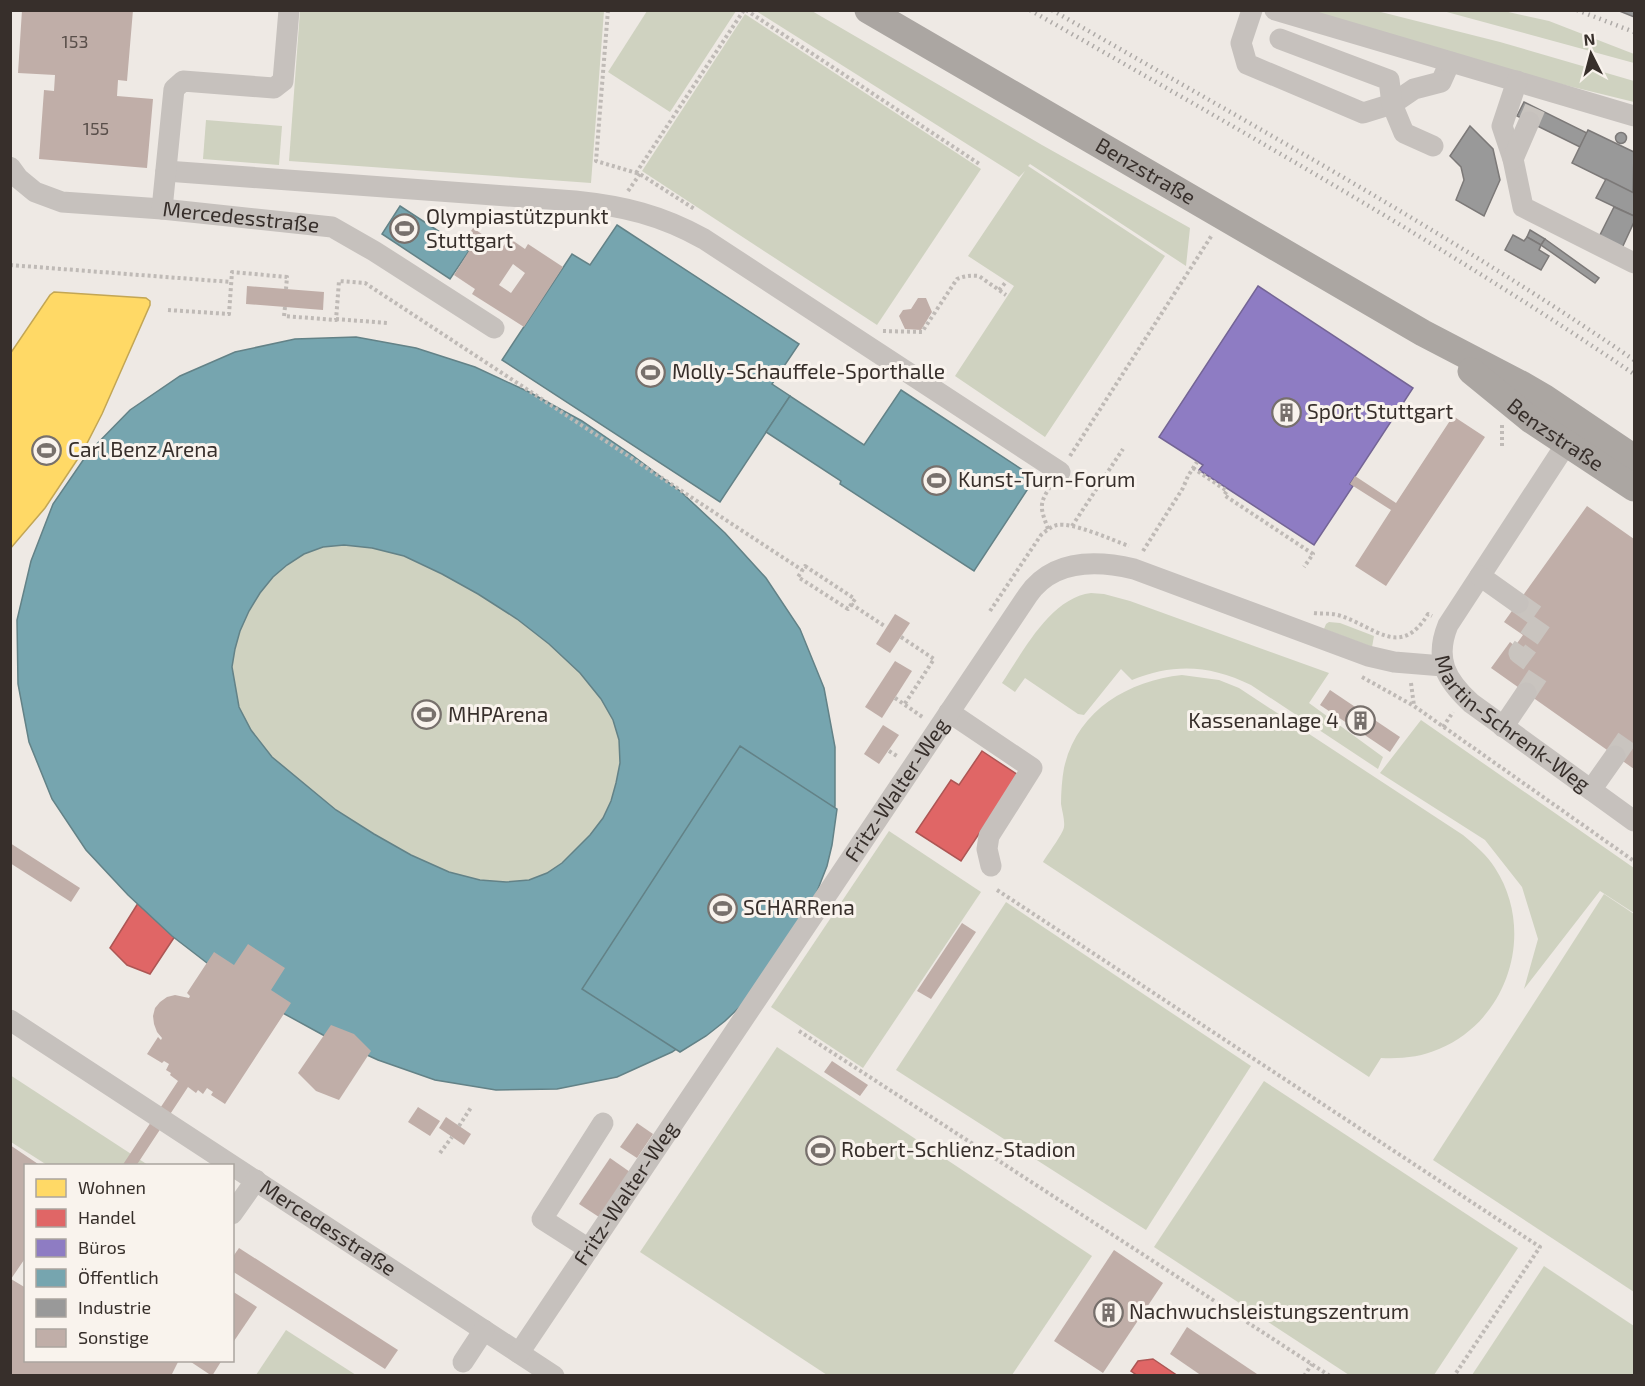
<svg xmlns="http://www.w3.org/2000/svg" width="1645" height="1386" viewBox="0 0 1645 1386" font-family="'Exo 2',sans-serif">
  <style>
    .green { fill: #cfd2c0 }
    .homes { fill: #ffd966; stroke: #c3a654; stroke-width: 1.5 }
    .shops { fill: #e06666; stroke: #ad5654; stroke-width: 1.5 }
    .offices { fill: #8e7cc3; stroke: #746595; stroke-width: 1.5 }
    .public { fill: #76a5af; stroke: #638287; stroke-width: 1.5; fill-rule: evenodd }
    .industry { fill: #999; stroke: #7c7978; stroke-width: 1.5 }
    .building { fill: #c0aea8; fill-rule: evenodd }
    .lines { fill: none; stroke-linecap: round; stroke-linejoin: round }
    .minor-tunnel { stroke: #c9c4bf; stroke-width: 21; stroke-dasharray: 21 10; stroke-linecap: butt }
    .path { stroke: #bfbab6; stroke-width: 4; stroke-dasharray: 3 3; stroke-linecap: butt }
    .minor { stroke: #c6c1bd; stroke-width: 21 }
    .major { stroke: #aba6a2; stroke-width: 27 }
    .rail { stroke: #aeaaa7; stroke-width: 4.5; stroke-dasharray: 1.5 4.5; stroke-linecap: butt }
    .labels { text-anchor: middle; stroke-width: 6; stroke-linejoin: round; paint-order: stroke }
    .number-label { font-size: 18px; fill: #594f4a }
    .street-label { font-size: 21px; fill: #372f2b; stroke: #f9f3ed }
    .poi-label { font-size: 21px; fill: #372f2b; stroke: #f9f3ed; text-anchor: start }
  </style>
  <rect width="100%" height="100%" fill="#eee9e4"/>
  <g class="green">
    <polygon points="300,11 604,11 591,183 289,161"/>
    <polygon points="647,11 736,11 670,112 608,72"/>
    <polygon points="756,11 812,11 1042,145 1190,228 1186,266 1030,164 1028,166 1165,256 1045,437 955,376 1014,286 968,256 1025,171 1019,177"/>
    <polygon points="1295,11 1377,11 1500,42 1634,81 1634,102 1488,66"/>
    <polygon points="1443,11 1504,11 1549,21 1634,54 1634,63"/>
    <polygon points="745,14 981,169 877,325 642,171"/>
    <polygon points="206,120 282,126 279,165 203,159"/>
    <polygon points="356,337 416,348 475,367 582,421 632,455 680,491 725,533 766,578 800,629 824,688 835,747 835,806 823,865 723,1017 672,1052 617,1077 557,1089 496,1090 435,1080 378,1060 323,1035 270,1006 172,936 128,895 86,850 52,799 29,742 18,684 17,620 31,561 53,504 88,453 130,410 180,376 235,352 295,339"/>
    <path d="M1091,593L1104,594L1130,601L1329,673L1309,703L1383,757L1378,769L1251,685C1210,665 1174,663 1132,680L1121,669L1084,715L1078,714L1025,678L1015,692L1002,683C1023,652 1050,598 1091,593Z"/>
    <polygon points="1329,622 1340,623 1374,636 1372,647 1324,629 1326,624"/>
    <path d="M1182,675L1219,680L1239,688L1463,835C1475,845 1487,855 1495,868C1536,931 1509,1020 1439,1049C1421,1057 1401,1059 1381,1058L1369,1077L1043,862C1047,855 1063,834 1064,827C1065,820 1062,811 1061,804C1061,792 1062,779 1064,768C1077,711 1127,681 1182,675Z"/>
    <polygon points="1421,720 1634,868 1634,913 1600,891 1524,989 1538,939 1522,887 1485,840 1380,773"/>
    <polygon points="889,831 981,892 863,1068 771,1007"/>
    <polygon points="1604,894 1634,914 1634,1292 1433,1160"/>
    <polygon points="1006,902 1251,1066 1146,1230 896,1070"/>
    <polygon points="777,1047 1092,1256 1012,1375 827,1375 640,1252"/>
    <polygon points="10,1075 148,1165 47,1165 11,1142"/>
    <polygon points="1264,1081 1518,1248 1434,1375 1349,1375 1154,1247"/>
    <polygon points="1544,1266 1634,1326 1634,1375 1472,1375"/>
    <polygon points="286,1330 356,1375 256,1375"/>
  </g>
  <polygon class="homes" points="54,292 146,298 150,301 150,305 102,414 83,451 45,508 10,549 10,354 50,295"/>
  <g class="shops">
    <polygon points="982,751 1018,775 961,861 916,832 951,780 959,785"/>
    <polygon points="140,900 163,909 181,927 150,974 127,965 110,948"/>
    <polygon points="1153,1359 1178,1376 1138,1376 1131,1371 1138,1361"/>
  </g>
  <polygon class="offices" points="1258,286 1413,388 1350,484 1353,486 1314,545 1199,470 1203,465 1159,437"/>
  <g class="public">
    <polygon points="400,206 469,251 450,279 382,234"/>
    <polygon points="617,225 799,344 772,384 790,396 720,502 502,360 572,254 590,265"/>
    <path d="M356,337L416,348L475,367L529,392L582,421L632,455L680,491L725,533L766,578L800,629L824,688L835,747V806L823,865L800,921L766,973L723,1017L672,1052L617,1077L557,1089L496,1090L435,1080L378,1060L323,1035L270,1006L220,973L172,936L128,895L86,850L52,799L29,742L18,684L17,620L31,561L53,504L88,453L130,410L180,376L235,352L295,339ZM344,545L372,548L404,556L442,574L478,594L517,619L549,644L580,673L601,699L613,720L619,740L620,763L616,783L611,801L603,818L590,835L562,863L547,873L529,880L506,882L480,880L449,872L411,855L374,834L336,810L272,757L251,730L239,707L232,667L235,649L240,631L249,611L260,593L273,577L287,565L304,554L323,547Z"/>
    <polygon points="901,390 1035,478 974,571 840,484 841,481 766,432 790,396 864,445"/>
    <polygon points="740,746 837,809 832,845 827,866 816,894 748,999 725,1021 706,1036 680,1052 582,989"/>
  </g>
  <g class="industry">
    <polygon points="1617,10 1634,10 1634,17"/>
    <polygon points="1524,102 1587,133 1580,147 1517,116"/>
    <polygon points="1470,126 1493,149 1500,180 1484,216 1456,200 1464,180 1461,167 1450,156"/>
    <polygon points="1588,130 1634,152 1633,193 1572,163"/>
    <circle cx="1621" cy="138" r="5.5"/>
    <polygon points="1606,179 1634,193 1634,216 1596,198"/>
    <polygon points="1614,207 1634,216 1634,222 1622,248 1599,237"/>
    <polygon points="1530,230 1545,239 1541,245 1527,237"/>
    <polygon points="1513,235 1524,241 1527,237 1541,245 1539,250 1549,256 1541,270 1505,250"/>
    <polygon points="1545,239 1599,278 1595,283 1541,245"/>
  </g>
  <g class="building">
    <polygon points="22,10 133,10 127,81 118,80 117,96 153,99 147,168 39,159 44,90 54,91 55,75 18,73"/>
    <path d="M473,228L502,248L509,238L525,249L528,244L563,267L524,327L472,294L475,289L454,275L469,251L461,246ZM513,264L525,273L511,293L499,285Z"/>
    <polygon points="247,286 324,292 323,310 246,304"/>
    <polygon points="918,298 926,298 932,312 921,330 905,329 899,316 903,310 911,309"/>
    <polygon points="1453,416 1485,437 1386,586 1355,566 1391,510 1350,484 1355,476 1396,503"/>
    <polygon points="1587,506 1634,539 1634,769 1491,668 1510,642 1515,646 1523,635 1504,622"/>
    <polygon points="895,614 910,623 890,653 876,644"/>
    <polygon points="895,661 912,671 882,718 865,707"/>
    <polygon points="1330,690 1400,737 1390,752 1320,705"/>
    <polygon points="883,725 899,735 879,764 864,754"/>
    <polygon points="10,843 80,888 71,902 10,863"/>
    <polygon points="962,923 976,932 931,999 917,991"/>
    <polygon points="248,944 285,968 271,990 291,1003 225,1104 211,1095 213,1092 207,1088 203,1094 198,1090 196,1093 188,1087 136,1166 122,1166 178,1081 170,1075 171,1073 166,1070 169,1064 164,1061 162,1063 147,1054 158,1037 161,1040 162,1038 157,1032 154,1024 153,1016 155,1008 160,1002 167,997 175,995 189,998 190,996 187,993 214,952 234,965"/>
    <polygon points="331,1025 354,1034 371,1051 339,1100 316,1091 298,1073"/>
    <polygon points="832,1061 868,1085 860,1096 824,1072"/>
    <polygon points="418,1107 440,1121 430,1136 408,1122"/>
    <polygon points="446,1117 471,1134 464,1145 439,1128"/>
    <polygon points="637,1123 653,1134 637,1158 620,1147"/>
    <polygon points="10,1145 41,1166 26,1166 26,1257 11,1279 26,1288 26,1360 179,1360 171,1376 10,1376"/>
    <polygon points="610,1158 630,1172 599,1217 579,1204"/>
    <polygon points="239,1248 398,1350 385,1369 232,1271 232,1258"/>
    <polygon points="1114,1250 1163,1283 1103,1373 1054,1341"/>
    <polygon points="232,1291 257,1307 232,1344"/>
    <polygon points="1187,1327 1260,1376 1202,1376 1170,1354"/>
    <polygon points="188,1360 222,1360 212,1376"/>
  </g>
  <g class="lines">
    <g class="minor-tunnel">
      <polyline points="1529,122 1535,108"/>
      <polyline points="1518,603 1542,620 1519,653 1531,662"/>
      <polyline points="1526,693 1542,669"/>
      <polyline points="1615,756 1631,733"/>
    </g>
    <g class="path">
      <polyline points="608,10 596,161 640,174 696,210"/>
      <polyline points="746,10 981,165"/>
      <polyline points="636,173 744,10"/>
      <polyline points="628,191 640,174"/>
      <polyline points="10,265 231,282"/>
      <polyline points="999,290 1006,282"/>
      <polyline points="285,307 284,316 336,320 339,281 365,283 802,570"/>
      <polyline points="168,310 229,314 232,272 287,277 286,289"/>
      <polyline points="336,319 387,323"/>
      <path d="M883,331L922,332L957,279C964,276 971,275 979,276L1006,295"/>
      <polyline points="1502,446 1502,425"/>
      <polyline points="1070,456 1212,235"/>
      <polyline points="1193,468 1227,491 1224,495 1313,554 1304,567"/>
      <polyline points="1072,526 1123,449"/>
      <path d="M1048,529C1041,509 1038,505 1050,487"/>
      <polyline points="1143,551 1183,488 1188,476 1197,462"/>
      <polygon points="805,566 855,599 848,609 798,577"/>
      <polyline points="851,604 886,627"/>
      <path d="M990,611L1041,535C1046,531 1050,527 1057,525C1073,522 1112,540 1129,546"/>
      <path d="M1314,613C1322,614 1330,613 1338,615C1375,626 1400,660 1428,614L1432,616"/>
      <polyline points="901,637 934,659 904,705"/>
      <polyline points="1362,677 1414,706 1634,861"/>
      <polyline points="1411,683 1414,706"/>
      <polyline points="895,698 924,718"/>
      <polyline points="1443,727 1453,712"/>
      <polyline points="889,751 897,756 897,755"/>
      <polyline points="997,890 1540,1247 1454,1376"/>
      <polyline points="799,1031 1330,1376"/>
      <polyline points="459,1126 472,1106"/>
      <polyline points="440,1153 452,1137"/>
      <polyline points="1304,1376 1312,1364"/>
    </g>
    <g class="minor">
      <polyline points="1252,10 1241,43 1247,64 1363,113 1392,104 1414,89 1441,82 1450,62"/>
      <polyline points="1275,10 1634,116"/>
      <polyline points="1280,39 1389,80 1392,104 1404,133 1433,146"/>
      <polyline points="1517,81 1502,126 1513,159 1523,207 1634,263"/>
      <polyline points="1513,159 1529,122"/>
      <path id="s1" d="M10,167L18,178L35,192L62,202L162,209L332,227L374,251L494,328"/>
      <path d="M166,171L575,201C623,206 661,215 704,239L1060,472"/>
      <polyline points="162,209 174,89 183,81 274,88 283,81 289,10"/>
      <path id="s2" d="M1574,432L1448,625C1434,659 1446,680 1471,703L1634,821"/>
      <polyline points="1480,576 1518,603"/>
      <polyline points="949,712 1032,768 989,836 987,849 991,866"/>
      <polyline points="1503,727 1526,693"/>
      <polyline points="1591,790 1615,756"/>
      <path id="s3" d="M10,1020L554,1376"/>
      <polyline points="232,1214 256,1180"/>
      <polyline points="589,1249 542,1219 603,1123"/>
      <path id="s4" d="M519,1353L1028,595C1053,559 1096,560 1134,569L1368,656L1394,662L1443,666"/>
      <polyline points="463,1362 484,1330"/>
    </g>
    <g class="major">
      <path id="s5" d="M868,10L1423,333L1521,384L1545,398L1634,458"/>
      <path id="s6" d="M1471,371L1531,420L1634,488"/>
    </g>
    <g class="rail">
      <path d="M1030,10C1234,127 1440,242 1634,374"/>
      <path d="M1052,10C1248,123 1448,232 1634,360"/>
      <polyline points="1577,10 1634,32"/>
    </g>
  </g>
  <defs>
    <symbol id="stadium-ring" viewBox="-11 -11 22 22"><circle r="9.5" fill="#f9f3ed" stroke="#77706c" stroke-width="1.5"/><path d="M0-5a6.5 5 0 1 0 0 10a6.5 5 0 1 0 0-10ZM-3.5-1.8h7v3.6h-7Z" fill="#77706c"/></symbol>
    <symbol id="building-ring" viewBox="-11 -11 22 22"><circle r="9.5" fill="#f9f3ed" stroke="#77706c" stroke-width="1.5"/><path d="M-4-6H4V6H1V3H-1V6H-4ZM-2.5-4.3h1.7v1.8h-1.7ZM.8-4.3h1.7v1.8H.8ZM-2.5-1h1.7V.8h-1.7ZM.8-1h1.7V.8H.8Z" fill="#77706c"/></symbol>
  </defs>
  <g fill-rule="evenodd">
    <use href="#stadium-ring" x="388" y="212" width="33" height="33"/>
    <use href="#stadium-ring" x="634" y="356" width="33" height="33"/>
    <use href="#building-ring" x="1270" y="396" width="33" height="33"/>
    <use href="#stadium-ring" x="30" y="434" width="33" height="33"/>
    <use href="#stadium-ring" x="920" y="464" width="33" height="33"/>
    <use href="#stadium-ring" x="410" y="698" width="33" height="33"/>
    <use href="#building-ring" x="1344" y="704" width="33" height="33"/>
    <use href="#stadium-ring" x="706" y="892" width="33" height="33"/>
    <use href="#stadium-ring" x="804" y="1134" width="33" height="33"/>
    <use href="#building-ring" x="1092" y="1296" width="33" height="33"/>
  </g>
  <g class="labels">
    <g class="number-label">
      <text x="75" y="48">153</text>
      <text x="96" y="135">155</text>
    </g>
    <g class="street-label">
      <text dy="7" stroke="none"><textPath href="#s5" startOffset="321">Benzstraße</textPath></text>
      <text dy="7" stroke="none"><textPath href="#s1" startOffset="244">Mercedesstraße</textPath></text>
      <text dy="7" stroke="none"><textPath href="#s6" startOffset="106">Benzstraße</textPath></text>
      <text dy="7" stroke="none"><textPath href="#s2" startOffset="362">Martin-Schrenk-Weg</textPath></text>
      <text dy="7" stroke="none"><textPath href="#s4" startOffset="678">Fritz-Walter-Weg</textPath></text>
      <text dy="7" stroke="none"><textPath href="#s4" startOffset="192">Fritz-Walter-Weg</textPath></text>
      <text dy="7" stroke="none"><textPath href="#s3" startOffset="380">Mercedesstraße</textPath></text>
    </g>
    <g class="poi-label">
      <text x="426" y="224">Olympiastützpunkt<tspan x="426" dy="24">Stuttgart</tspan></text>
      <text x="672" y="379">Molly-Schauffele-Sporthalle</text>
      <text x="1307" y="419">SpOrt Stuttgart</text>
      <text x="68" y="457">Carl Benz Arena</text>
      <text x="958" y="487">Kunst-Turn-Forum</text>
      <text x="448" y="722">MHPArena</text>
      <text x="1339" y="728" text-anchor="end">Kassenanlage 4</text>
      <text x="743" y="915">SCHARRena</text>
      <text x="841" y="1157">Robert-Schlienz-Stadion</text>
      <text x="1129" y="1319">Nachwuchsleistungszentrum</text>
    </g>
  </g>
  <rect width="1645" height="1386" fill="none" stroke="#372f2b" stroke-width="24"/>
  <rect x="24" y="1164" width="210" height="198" fill="#f9f3ed" stroke="#aba59f" stroke-width="1.5"/>
  <rect x="36" y="1179" width="30" height="18" fill="#ffd966" stroke="#aba59f" stroke-width="1.5"/>
  <text x="78" y="1194" font-size="18" fill="#372f2b">Wohnen</text>
  <rect x="36" y="1209" width="30" height="18" fill="#e06666" stroke="#aba59f" stroke-width="1.5"/>
  <text x="78" y="1224" font-size="18" fill="#372f2b">Handel</text>
  <rect x="36" y="1239" width="30" height="18" fill="#8e7cc3" stroke="#aba59f" stroke-width="1.5"/>
  <text x="78" y="1254" font-size="18" fill="#372f2b">Büros</text>
  <rect x="36" y="1269" width="30" height="18" fill="#76a5af" stroke="#aba59f" stroke-width="1.5"/>
  <text x="78" y="1284" font-size="18" fill="#372f2b">Öffentlich</text>
  <rect x="36" y="1299" width="30" height="18" fill="#999999" stroke="#aba59f" stroke-width="1.5"/>
  <text x="78" y="1314" font-size="18" fill="#372f2b">Industrie</text>
  <rect x="36" y="1329" width="30" height="18" fill="#c0aea8" stroke="#aba59f" stroke-width="1.5"/>
  <text x="78" y="1344" font-size="18" fill="#372f2b">Sonstige</text>
  <g transform="translate(1591 54) rotate(354)" stroke="#f9f3ed" stroke-width="4.5" paint-order="stroke">
  <path d="M0-4.5L10 22L0 15L-10 22Z" fill="#372f2b"/>
  <text y="-9" font-size="16" font-weight="bold" text-anchor="middle" fill="#372f2b">N</text>
  </g>
</svg>
